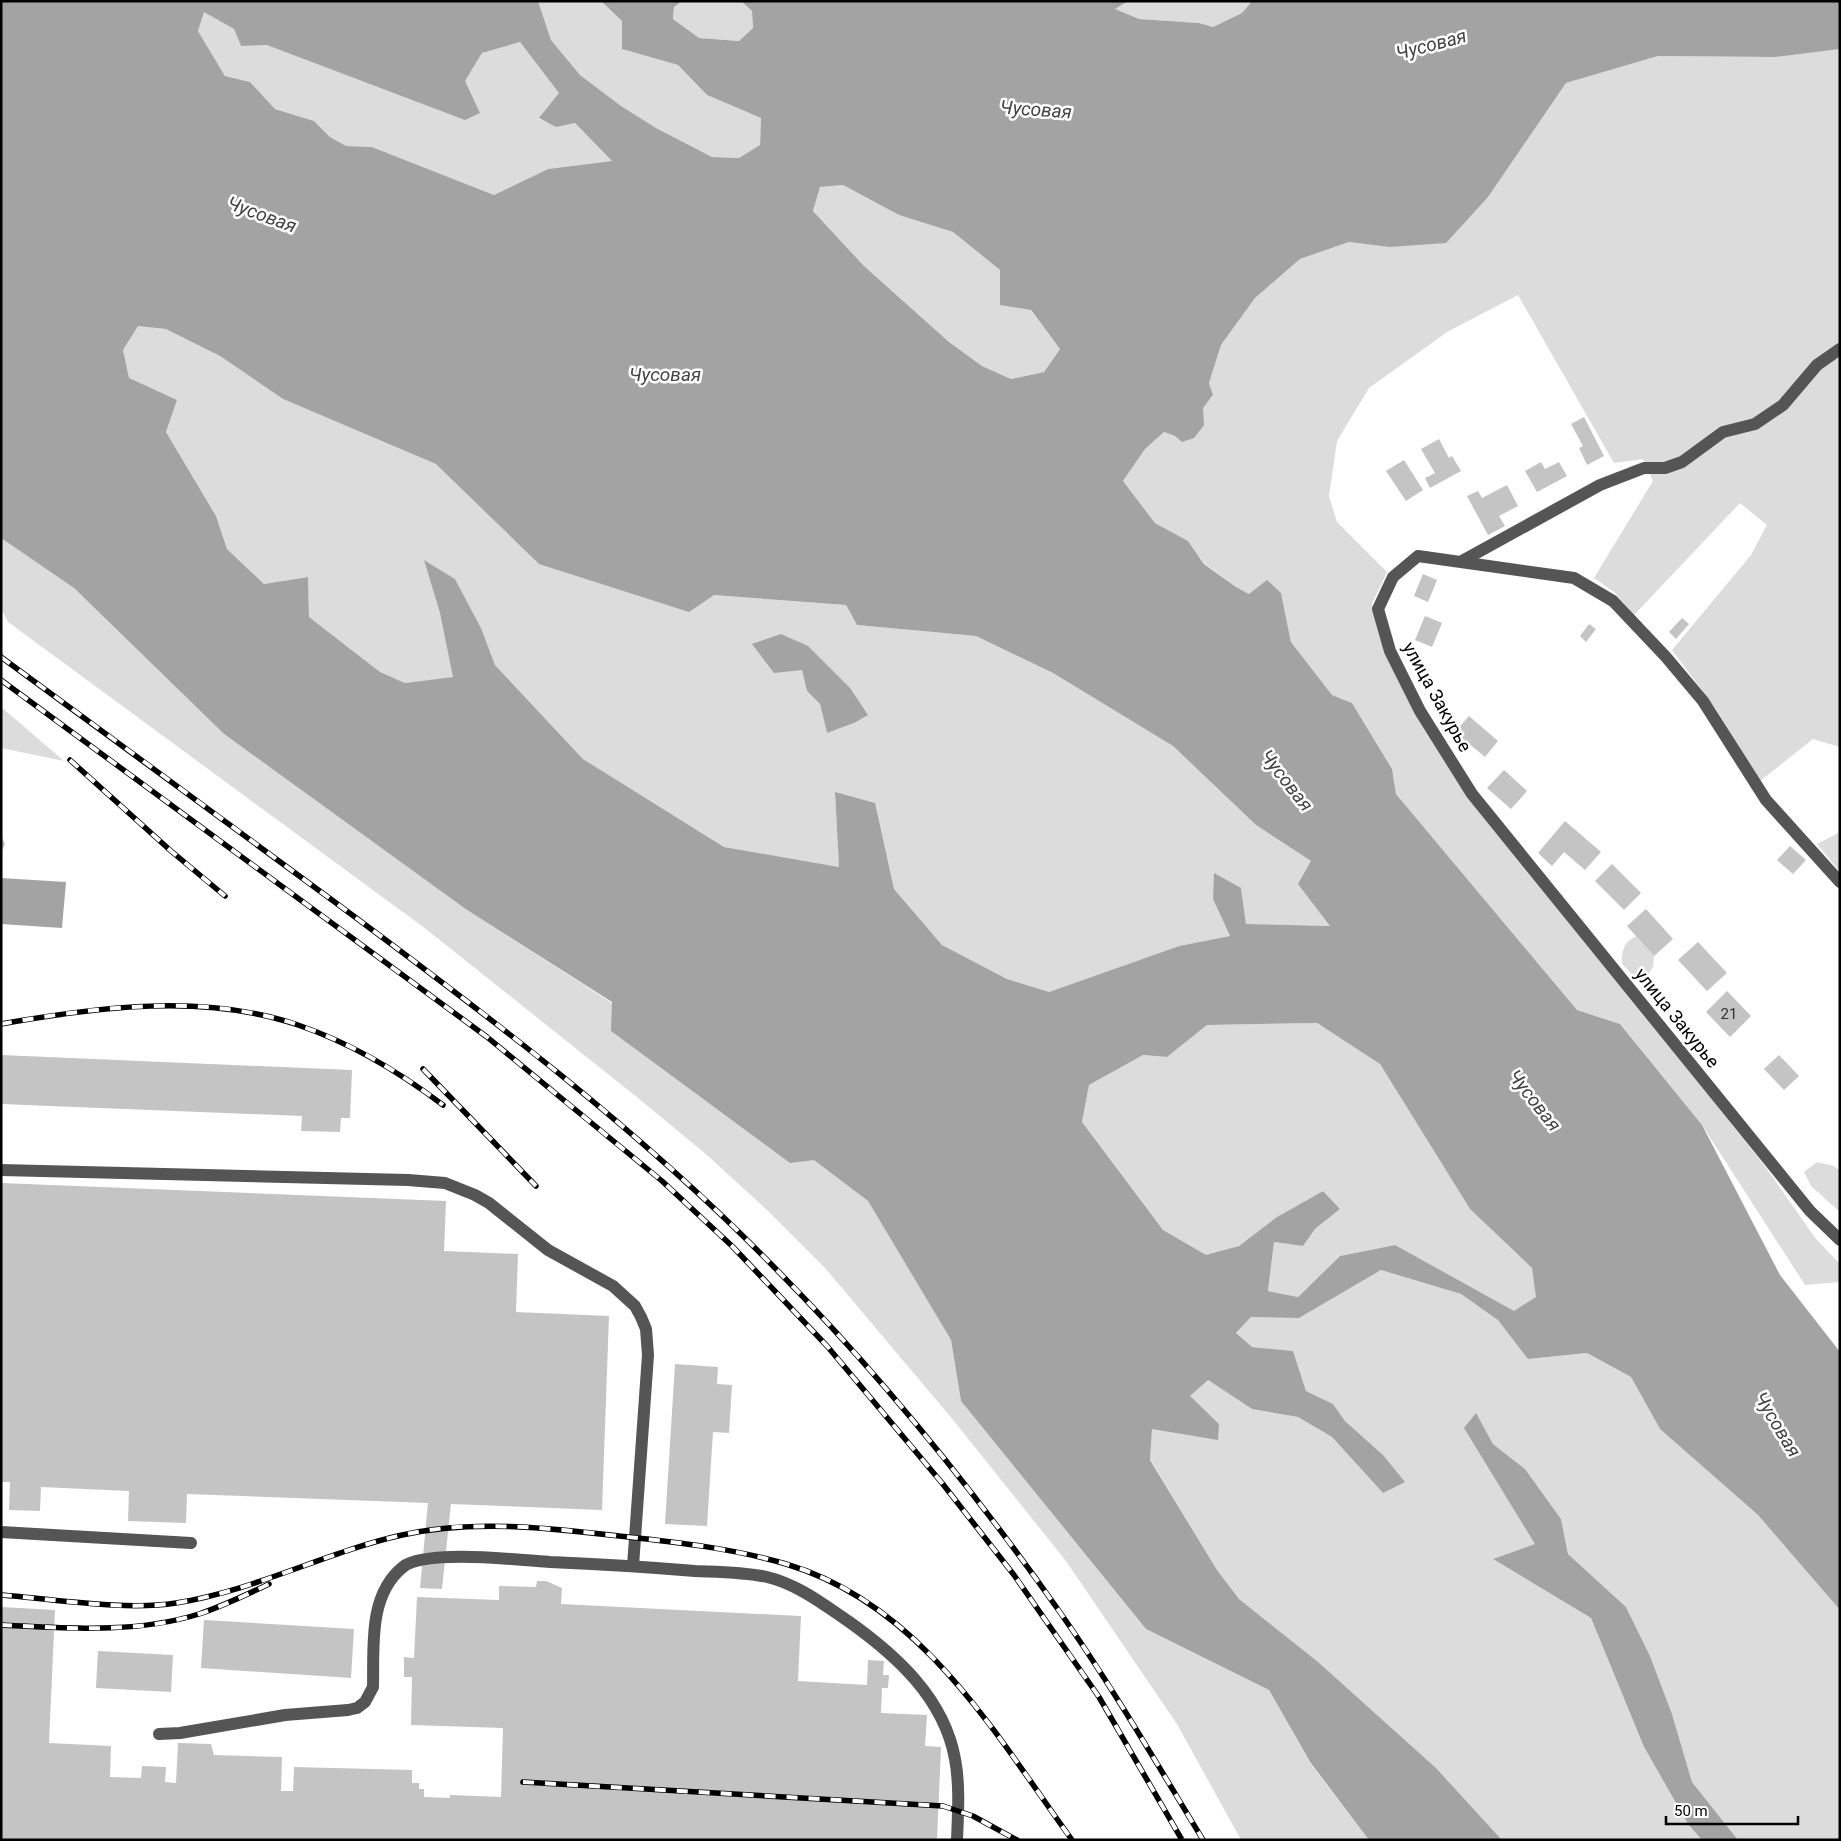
<svg xmlns="http://www.w3.org/2000/svg" width="1841" height="1841" viewBox="0 0 1841 1841" font-family="Roboto,sans-serif">
  <style>
    .green { fill: #dcdcdc; fill-rule: evenodd }
    .water { fill: #a3a3a3; fill-rule: evenodd }
    .building { fill: #c4c4c4 }
    .lines { fill: none; stroke-linecap: round; stroke-linejoin: round }
    .minor { stroke: #555; stroke-width: 12 }
    .rail-casing { stroke: #000; stroke-width: 5.5 }
    .rail { stroke: #fff; stroke-width: 4; stroke-dasharray: 11; stroke-linecap: butt }
    .labels { text-anchor: middle; stroke-width: 5; stroke-linejoin: round; paint-order: stroke }
    .number-label { font-size: 15px; fill: #313131 }
    .street-label { font-size: 18px; fill: #000; stroke: #fff }
    .water-label { font-size: 19px; font-style: italic; fill: #444; stroke: #fff }
  </style>
  <rect width="100%" height="100%" fill="#fff"/>
  <g class="green">
    <polygon points="538,1 601,1 622,21 622,49 678,65 707,95 761,118 760,145 739,158 712,157 656,128 621,106 580,75 551,40"/>
    <polygon points="682,1 741,1 752,11 753,28 739,41 699,38 673,19 674,7"/>
    <polygon points="1128,1 1252,1 1242,13 1213,27 1199,23 1139,19 1114,9"/>
    <polygon points="204,11 234,29 241,46 267,45 465,81 482,53 520,42 560,94 539,119 556,126 575,123 612,161 548,169 494,195 372,147 346,146 330,137 314,121 275,109 250,82 225,76 198,31"/>
    <polygon points="1840,49 1840,747 1813,739 1760,781 1716,709 1672,650 1751,555 1767,525 1740,503 1634,615 1614,592 1594,578 1653,481 1643,459 1614,463 1518,295 1447,332 1369,388 1337,441 1329,496 1337,522 1387,572 1372,604 1384,647 1459,780 1764,1165 1816,1239 1840,1264 1840,1282 1805,1285 1702,1125 1620,1024 1577,1010 1396,794 1392,769 1352,703 1332,695 1291,642 1281,593 1249,594 1236,587 1204,563 1188,541 1155,523 1123,481 1145,449 1164,432 1175,436 1213,396 1209,383 1221,345 1255,298 1300,259 1349,242 1389,247 1488,197 1566,83 1658,56 1775,57"/>
    <polygon points="843,185 899,215 953,232 1000,270 1060,349 1044,372 1011,379 982,366 949,342 864,266 813,211 820,187"/>
    <path d="M138,325L166,329L220,356L283,399L437,464L539,564L714,595L846,605L857,625L976,636L1053,673L1173,746L1256,825L1311,861L1331,926L1246,924L1241,888L1213,899L1230,936L1179,946L1049,992L1007,979L942,945L894,889L874,803L835,793L839,867L724,847L583,759L495,665L481,628L455,579L425,561L440,613L454,677L405,683L380,672L309,617L308,577L264,584L227,549L216,516L166,432L177,400L129,379L123,350ZM802,670L854,723L827,733L820,704L807,691Z"/>
    <polygon points="1,538 74,588 224,734 467,910 612,1003 868,1201 951,1340 961,1401 1146,1629 1269,1690 1310,1763 1369,1840 1241,1840 1177,1724 1066,1561 954,1421 826,1269 768,1211 707,1155 638,1098 426,929 8,622 1,608"/>
    <polygon points="1,707 64,761 1,748"/>
    <polygon points="1840,832 1840,872 1817,844"/>
    <path d="M1636,936L1654,956L1653,967L1645,979L1635,977L1622,964C1621,951 1624,942 1636,936Z"/>
    <polygon points="1317,1023 1380,1064 1470,1209 1532,1268 1537,1297 1514,1312 1395,1245 1340,1256 1298,1297 1268,1291 1274,1242 1303,1246 1315,1229 1340,1209 1323,1191 1277,1217 1239,1246 1206,1256 1163,1230 1082,1122 1089,1085 1143,1055 1167,1057 1207,1025"/>
    <polygon points="1817,1162 1834,1166 1840,1171 1840,1212 1811,1186 1804,1172"/>
    <polygon points="1381,1270 1461,1294 1498,1319 1528,1359 1587,1353 1631,1377 1660,1429 1758,1515 1840,1610 1840,1840 1738,1840 1692,1782 1672,1714 1650,1656 1626,1607 1568,1554 1561,1519 1525,1469 1493,1444 1476,1414 1465,1428 1536,1544 1493,1559 1591,1618 1644,1747 1688,1824 1702,1840 1502,1840 1436,1768 1317,1661 1239,1599 1217,1570 1150,1459 1152,1429 1219,1424 1189,1396 1208,1380 1252,1409 1298,1417 1332,1437 1383,1493 1383,1455 1345,1421 1333,1404 1306,1391 1293,1351 1252,1347 1236,1333 1251,1317 1299,1318"/>
  </g>
  <g class="water">
    <path d="M1,1H538L551,40L580,75L621,106L656,128L712,157L739,158L760,145L761,118L707,95L678,65L622,49V21L601,1H682L674,7L673,19L699,38L739,41L753,28L752,11L741,1H1128L1115,9L1139,19L1199,23L1213,27L1242,13L1252,1H1840V49L1775,57L1658,56L1566,83L1488,197L1446,243L1389,247L1349,242L1300,259L1255,298L1221,345L1209,383L1213,395L1203,408L1204,425L1194,438L1182,442L1175,436L1164,432L1145,449L1123,481L1155,523L1188,541L1204,564L1236,587L1249,594L1267,580L1281,593L1291,642L1332,695L1352,703L1392,769L1396,794L1577,1010L1620,1024L1702,1125L1780,1275L1840,1352V1610L1758,1515L1660,1429L1631,1377L1587,1353L1528,1359L1498,1320L1461,1294L1381,1270L1299,1318L1251,1317L1236,1333L1252,1347L1293,1351L1306,1391L1333,1404L1345,1421L1383,1455L1405,1482L1383,1493L1332,1437L1298,1417L1252,1409L1208,1380L1190,1396L1219,1424L1218,1440L1152,1429L1150,1460L1217,1570L1239,1599L1317,1661L1436,1768L1502,1840H1369L1310,1762L1269,1690L1146,1629L961,1401L951,1340L868,1201L814,1160L790,1163L611,1031L612,1002L467,910L224,734L74,588L1,538ZM204,12L234,29L241,46L267,45L465,120L480,113L465,81L482,53L520,42L559,93L539,118L556,127L575,123L612,161L548,169L494,195L372,147L346,146L330,137L314,121L275,109L250,82L225,76L198,31ZM843,185L899,215L953,232L1000,270V305L1031,310L1060,349L1044,372L1011,379L982,366L949,342L864,266L813,211L820,187ZM138,326L166,329L220,356L283,399L436,464L539,564L689,612L714,595L846,605L857,625L976,636L1053,673L1173,746L1256,825L1311,861L1298,884L1330,926L1246,924L1241,888L1214,873L1213,899L1230,936L1179,946L1049,992L1007,979L942,945L894,889L875,803L835,792L839,867L724,847L583,759L495,665L481,628L455,579L424,560L440,613L453,677L405,683L380,672L309,617L308,577L264,584L227,549L216,516L166,432L177,400L129,378L123,350ZM1317,1023L1380,1064L1470,1209L1532,1268L1536,1297L1514,1311L1395,1245L1340,1256L1298,1297L1268,1291L1274,1242L1303,1246L1315,1229L1340,1209L1323,1191L1277,1217L1239,1246L1206,1255L1163,1230L1082,1122L1089,1085L1143,1055L1167,1057L1207,1025Z"/>
    <polygon points="781,634 808,646 850,688 868,715 854,723 827,733 820,704 807,691 802,670 774,673 752,644"/>
    <polygon points="1,878 66,882 62,928 1,924"/>
    <polygon points="1476,1413 1493,1444 1525,1469 1561,1519 1568,1554 1626,1607 1650,1656 1672,1714 1692,1782 1738,1840 1702,1840 1688,1824 1644,1747 1591,1618 1493,1559 1535,1544 1464,1428"/>
  </g>
  <g class="building">
    <polygon points="1584,417 1604,456 1587,465 1579,448 1583,446 1571,424"/>
    <polygon points="1439,439 1449,458 1452,456 1461,471 1430,488 1425,478 1435,473 1421,449"/>
    <polygon points="1404,460 1423,490 1406,501 1386,471"/>
    <polygon points="1541,462 1545,469 1559,462 1567,476 1537,492 1525,471"/>
    <polygon points="1507,485 1518,506 1499,516 1505,526 1488,535 1467,496 1478,491 1482,498"/>
    <polygon points="1423,574 1437,580 1428,602 1414,596"/>
    <polygon points="1425,616 1442,623 1432,647 1415,640"/>
    <polygon points="1682,618 1689,624 1676,639 1669,632"/>
    <polygon points="1589,624 1596,629 1586,642 1580,636"/>
    <polygon points="1469,716 1498,741 1485,757 1455,732"/>
    <polygon points="1504,770 1527,791 1511,809 1487,788"/>
    <polygon points="1565,821 1601,852 1585,870 1564,852 1552,866 1538,853"/>
    <polygon points="1,834 5,844 1,853"/>
    <polygon points="1790,846 1806,860 1793,874 1777,860"/>
    <polygon points="1612,864 1641,893 1624,910 1595,881"/>
    <polygon points="1646,909 1673,939 1654,956 1627,926"/>
    <polygon points="1698,942 1727,973 1707,991 1678,960"/>
    <polygon points="1727,991 1751,1016 1730,1037 1706,1012"/>
    <polygon points="1,1055 352,1070 350,1118 341,1118 340,1132 301,1131 302,1116 1,1104"/>
    <polygon points="1779,1055 1799,1076 1784,1090 1764,1069"/>
    <polygon points="1,1183 446,1201 444,1251 518,1254 516,1312 609,1316 602,1510 451,1504 442,1589 420,1588 428,1503 187,1494 186,1523 128,1521 129,1491 41,1487 40,1511 9,1510 10,1482 1,1482"/>
    <polygon points="675,1364 718,1367 717,1384 732,1385 729,1433 713,1432 707,1526 665,1524"/>
    <polygon points="537,1581 546,1581 562,1588 561,1604 801,1616 798,1681 867,1685 868,1660 884,1661 883,1675 889,1675 888,1688 882,1688 881,1713 927,1715 925,1746 941,1747 937,1840 1,1840 1,1607 55,1610 49,1743 111,1746 110,1777 141,1778 142,1766 166,1767 165,1782 176,1783 178,1743 211,1744 214,1755 282,1757 281,1791 293,1791 294,1767 412,1770 412,1783 419,1783 419,1789 424,1789 424,1797 450,1798 450,1795 501,1797 503,1728 411,1725 412,1677 404,1677 404,1657 414,1658 417,1597 499,1600 499,1586 536,1587"/>
    <polygon points="204,1620 354,1629 351,1678 201,1668"/>
    <polygon points="98,1651 173,1655 171,1692 96,1688"/>
  </g>
  <g class="lines">
    <g class="minor">
      <polyline points="1462,561 1600,485 1644,468 1665,468 1682,462 1723,432 1755,424 1783,405 1817,365 1840,349"/>
      <polyline points="1840,882 1766,800 1703,701 1666,657 1613,601 1574,578 1418,556 1393,577 1378,609 1390,651 1420,711 1472,794 1810,1211 1840,1240"/>
      <polyline points="1,1170 408,1180 445,1183 475,1195 489,1203 548,1250 613,1286 635,1306 641,1317 646,1329 648,1355 633,1566"/>
      <polyline points="1,1532 191,1543"/>
      <path d="M159,1734L180,1733L285,1715L348,1710L357,1708L365,1702L373,1687C374,1647 368,1595 403,1567C425,1549 520,1560 550,1562C598,1564 647,1567 695,1571C718,1572 744,1572 767,1577C797,1584 823,1604 848,1621C896,1655 944,1698 955,1759C960,1785 958,1814 957,1840"/>
    </g>
    <defs>
      <g id="rail">
        <path d="M1,657C112,738 222,819 332,900C486,1014 639,1129 773,1266C876,1370 972,1488 1057,1608C1110,1683 1156,1762 1203,1840"/>
        <polyline points="1,680 487,1037 662,1181 732,1246 827,1346 942,1483 1014,1575 1099,1697 1182,1840"/>
        <polyline points="70,760 171,851 225,896"/>
        <path d="M1,1024C96,1007 205,993 298,1025C351,1043 398,1071 443,1105"/>
        <polyline points="423,1069 536,1186"/>
        <path d="M1,1595C55,1599 125,1611 176,1603C254,1591 326,1552 402,1535C472,1519 549,1528 619,1536C674,1542 732,1548 786,1564C921,1604 994,1732 1072,1840"/>
        <path d="M1,1625C67,1628 135,1634 199,1614C223,1606 246,1595 269,1584"/>
        <polyline points="523,1782 943,1806 973,1816 1017,1840"/>
      </g>
    </defs>
    <use href="#rail" class="rail-casing"/>
    <use href="#rail" class="rail"/>
  </g>
  <g class="labels">
    <g class="number-label">
      <text x="1729" y="1019">21</text>
    </g>
    <g class="street-label">
      <text transform="translate(1437 697) rotate(61)" y="6">улица Закурье</text>
      <text transform="translate(1677 1018) rotate(51)" y="6">улица Закурье</text>
    </g>
    <g class="water-label">
      <text transform="translate(1431 44) rotate(-15)" y="7">Чусовая</text>
      <text transform="translate(1036 109) rotate(4)" y="7">Чусовая</text>
      <text transform="translate(262 214) rotate(20)" y="7">Чусовая</text>
      <text x="665" y="381">Чусовая</text>
      <text transform="translate(1287 780) rotate(52)" y="7">Чусовая</text>
      <text transform="translate(1535 1100) rotate(52)" y="7">Чусовая</text>
      <text transform="translate(1778 1424) rotate(59)" y="7">Чусовая</text>
    </g>
  </g>
  <rect width="1841" height="1841" fill="none" stroke="#000000" stroke-width="5"/>
  <path d="M1666 1816v8h132v-8" fill="none" stroke="#000000" stroke-width="2.5"/>
  <text x="1674" y="1816" font-size="15" fill="#000000" stroke="#ffffff" stroke-width="4" paint-order="stroke">50 m</text>
</svg>
